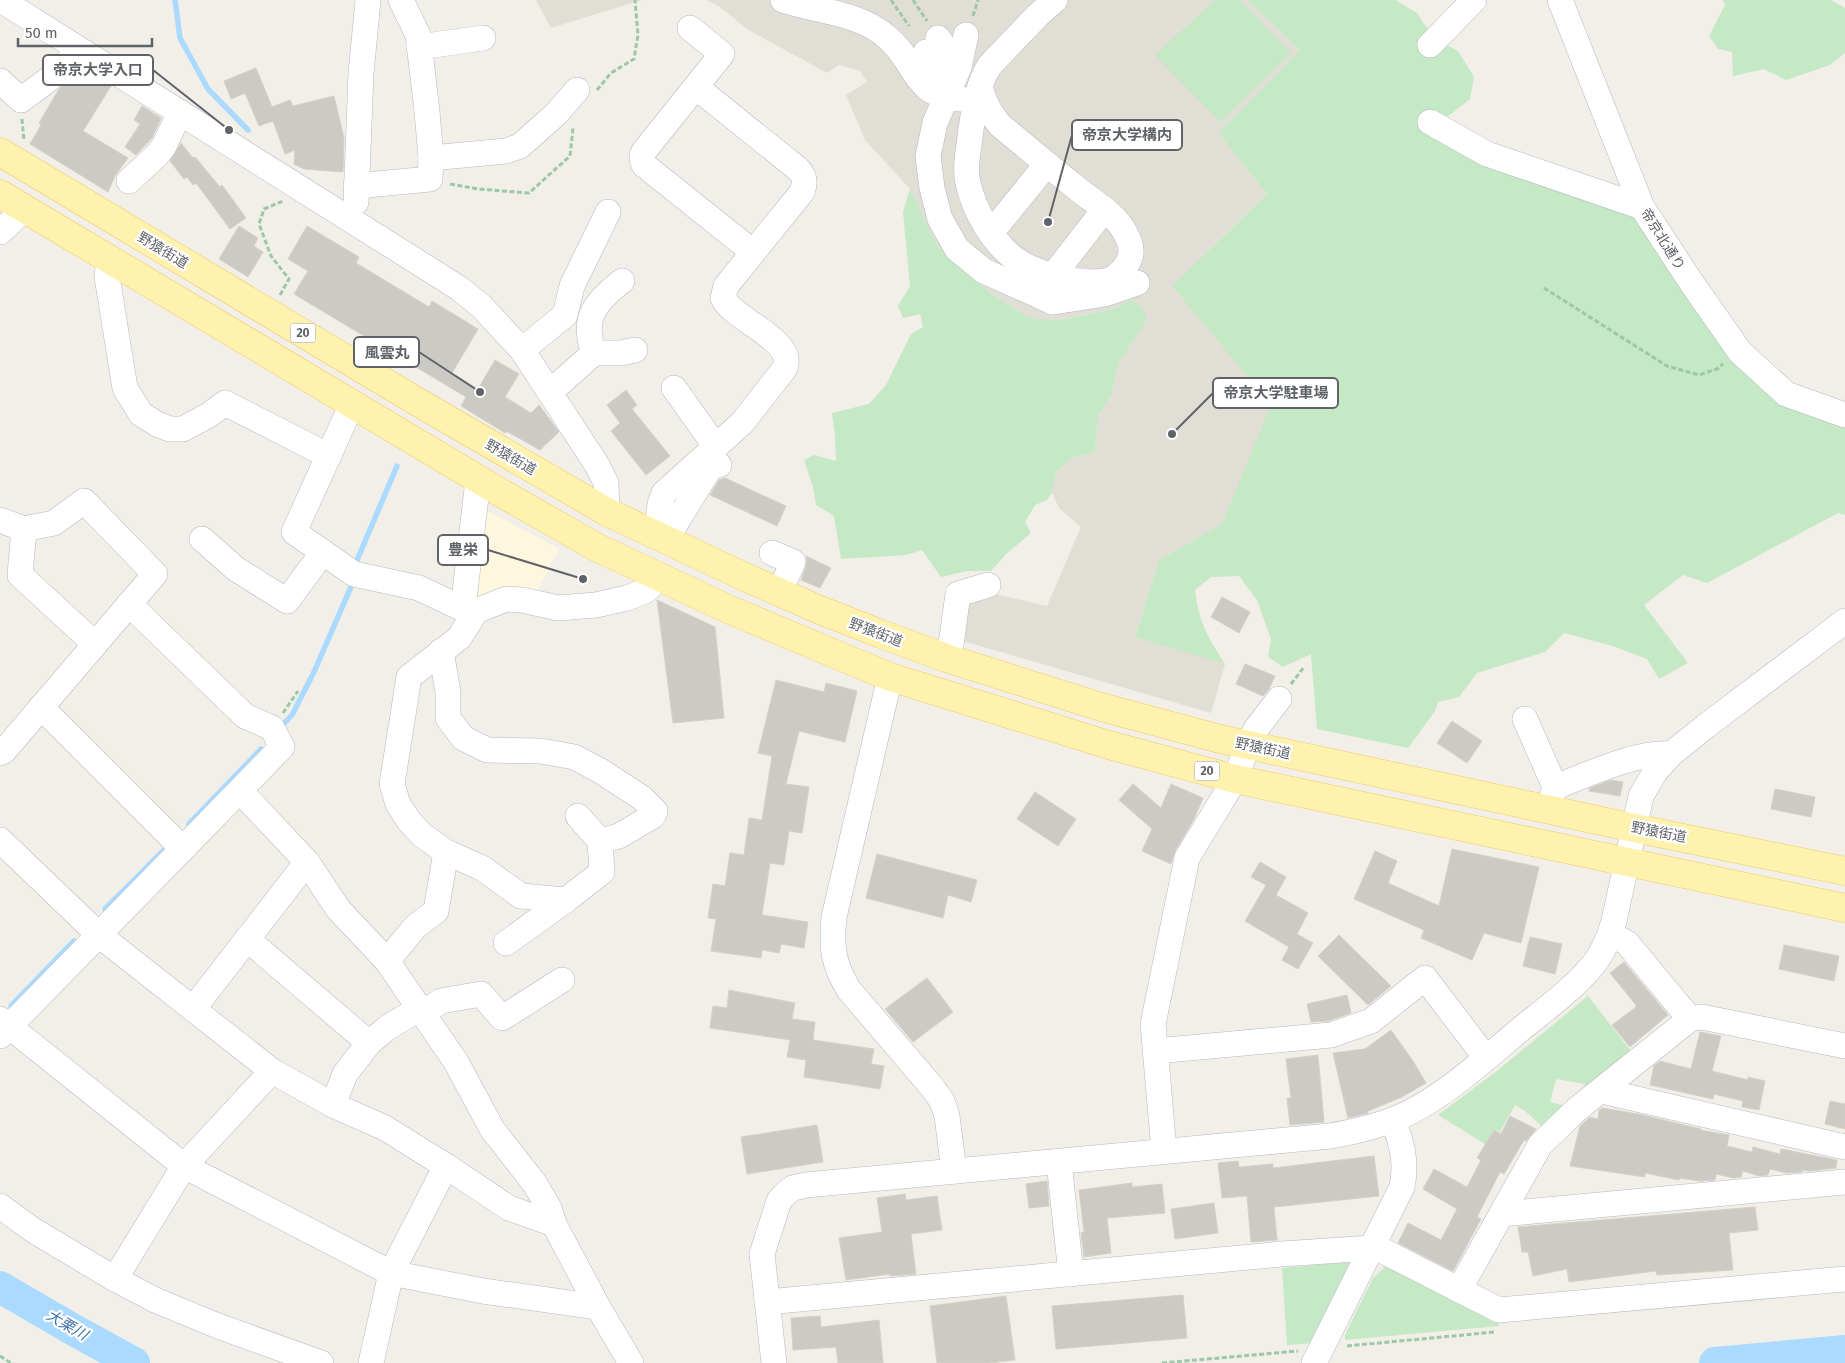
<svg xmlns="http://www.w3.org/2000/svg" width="1845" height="1363" viewBox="0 0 1845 1363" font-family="'Fira Sans','Noto Sans JP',sans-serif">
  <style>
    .commercial { fill: #fef7e0 }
    .education { fill: #e1ded6 }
    .green { fill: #c5e8c5 }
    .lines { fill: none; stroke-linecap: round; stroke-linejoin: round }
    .stream { stroke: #aadaff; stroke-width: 5.5 }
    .river { stroke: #aadaff; stroke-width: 32 }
    .building { fill: #cccac5; stroke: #d6d1c6 }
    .minor-casing { stroke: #b5b8bc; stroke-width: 26 }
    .major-casing { stroke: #f2c960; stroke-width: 29 }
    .path { stroke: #9cc7a9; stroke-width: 3; stroke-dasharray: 5 2.5; stroke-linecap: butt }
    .minor { stroke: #fff; stroke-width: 25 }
    .major { stroke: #fff2af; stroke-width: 28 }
    .labels { text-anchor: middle; stroke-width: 4.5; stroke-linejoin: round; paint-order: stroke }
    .shield { fill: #fff; stroke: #8f9295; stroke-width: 1 }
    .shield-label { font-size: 12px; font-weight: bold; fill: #5f6368 }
    .street-label { font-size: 14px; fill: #5f6368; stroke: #fff }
    .water-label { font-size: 15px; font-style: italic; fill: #4174aa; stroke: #fff }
    .leader { fill: none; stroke: #5f6368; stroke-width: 2 }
    .callout-dot { fill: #5f6368; stroke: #fff; stroke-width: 2 }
    .callout { fill: #fff; stroke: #5f6368; stroke-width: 2 }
    .callout-label { font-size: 15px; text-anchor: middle; font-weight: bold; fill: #5f6368 }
  </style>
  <rect width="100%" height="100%" fill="#f1efe8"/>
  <polygon class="commercial" points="484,509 559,549 533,599 468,604"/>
  <g class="education">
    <polygon points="536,0 642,0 551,28"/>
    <polygon points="707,0 1247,0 1300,50 1218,133 1267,194 1172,286 1272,405 1222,524 1159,560 1135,636 1225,664 1211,713 956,639 965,598 987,592 1047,606 1081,527 1059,508 1052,493 1056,472 1072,458 1095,452 1098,416 1112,394 1118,364 1147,320 1130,299 1117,308 1058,320 1031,318 1000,300 968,275 937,245 910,189 865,140 846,95 867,82 860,71 839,65 827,73 747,29 720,7"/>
  </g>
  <g class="green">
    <polygon points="1215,0 1240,0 1291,53 1220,122 1155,55"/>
    <path d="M1247,0H1395L1417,13L1427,28L1445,44L1458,51L1474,77L1470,99L1451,114L1427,127L1631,209L1738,365L1845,426V515L1838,513L1707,583L1683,575L1644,605L1688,663L1659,679L1647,659L1613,646L1564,633L1545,652L1477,673L1459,697L1438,702L1435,711L1408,748L1317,729L1311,654L1283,667L1268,657L1271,639L1257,600L1239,576L1211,577L1195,590C1199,623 1208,637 1225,664L1135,637L1159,560L1222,524L1271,405L1172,286L1267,194L1218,133L1300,50Z"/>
    <polygon points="1723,0 1831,0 1845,8 1845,53 1830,65 1786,80 1764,69 1733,76 1732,52 1718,49 1709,36 1725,5"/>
    <polygon points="910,189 937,245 968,275 1000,300 1031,318 1058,320 1094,313 1117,308 1130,299 1141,307 1147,320 1118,364 1112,394 1098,416 1095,452 1072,458 1056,472 1052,493 1047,500 1035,505 1025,522 1031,533 1006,554 991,571 967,571 941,577 922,550 906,555 841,559 834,516 816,505 813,487 804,460 814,455 836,461 835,436 832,413 869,404 886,385 911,334 923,327 920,314 903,318 898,306 910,286 903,212"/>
    <polygon points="1588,996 1634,1055 1584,1097 1585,1084 1556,1079 1550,1102 1571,1107 1546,1130 1525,1111 1515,1105 1500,1132 1494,1129 1485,1144 1438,1115 1497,1071"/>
    <polygon points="1350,1262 1354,1267 1317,1343 1287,1345 1282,1268"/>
    <polygon points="1386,1262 1499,1321 1499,1326 1345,1340 1345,1335 1373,1278 1383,1269"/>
  </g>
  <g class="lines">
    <g class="stream">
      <polyline points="175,0 180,38 208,89 248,130"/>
      <polyline points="355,565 397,466"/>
      <polyline points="279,729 292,715 314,672 351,587"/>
      <polyline points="189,824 261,749"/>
      <polyline points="105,909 163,851"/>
      <polyline points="11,1006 74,941"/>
    </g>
    <g class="river">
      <polyline points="0,1287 72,1329 134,1363"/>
      <polyline points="1715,1363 1845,1351"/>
    </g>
  </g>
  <g class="building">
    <polygon points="82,68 111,86 83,131 128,158 115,176 108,192 30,144 41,125 39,123 59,89"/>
    <polygon points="256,68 272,107 290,100 293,106 334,96 344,138 343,172 304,169 294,164 295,150 285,154 273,121 259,126 245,93 231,99 224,81"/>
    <polygon points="142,106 161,118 152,138 136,155 125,147 140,124 134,120"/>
    <polygon points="181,143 193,158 195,157 220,187 222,185 246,218 230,229 196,183 193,185 187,177 184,179 170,161"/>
    <polygon points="239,226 258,238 254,246 263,252 248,277 219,259"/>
    <polygon points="307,226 359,257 356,263 429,307 432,301 478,329 452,373 478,389 495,360 519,374 505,397 531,413 539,405 559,432 540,450 506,431 505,433 461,406 466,397 294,294 308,271 288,259"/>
    <polygon points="626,390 637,405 632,409 670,456 646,475 611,431 620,423 607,405"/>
    <polygon points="725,478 786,506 777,526 710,495 719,480"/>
    <polygon points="806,556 831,568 820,588 801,580 806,567 807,561"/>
    <polygon points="1222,597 1250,612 1239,633 1211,617"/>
    <polygon points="657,600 715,627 724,718 673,723"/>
    <polygon points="1245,664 1275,676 1269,689 1263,696 1236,684"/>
    <polygon points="776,680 824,692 826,683 857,691 845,742 799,731 786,784 809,787 802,833 789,831 784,865 770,863 762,915 808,922 804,948 781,944 779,953 762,950 761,958 711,951 716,919 708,918 713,884 725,886 730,853 744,855 749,818 762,820 772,756 758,753"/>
    <polygon points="1452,721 1482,741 1467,763 1437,743"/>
    <polygon points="1611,780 1623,782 1620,796 1589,791 1590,788"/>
    <polygon points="1133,784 1161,808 1171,784 1203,798 1194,819 1175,851 1171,864 1142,851 1152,829 1119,800"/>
    <polygon points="1775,789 1815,797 1811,817 1771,809"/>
    <polygon points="1035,792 1076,819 1058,846 1017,819"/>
    <polygon points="1452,849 1539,867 1521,943 1484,933 1472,960 1421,938 1424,930 1354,899 1375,851 1397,861 1388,883 1439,906"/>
    <polygon points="877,854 977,880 971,902 948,895 943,918 866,898"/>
    <polygon points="1260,862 1286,877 1276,895 1308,913 1297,934 1313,943 1298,969 1282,960 1289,947 1245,921 1266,885 1251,877"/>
    <polygon points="1339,935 1391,986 1368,1005 1318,956"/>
    <polygon points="1530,937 1562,944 1555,974 1523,966"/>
    <polygon points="1784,945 1839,956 1834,981 1779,969"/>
    <polygon points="1624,962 1668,1015 1630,1047 1612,1025 1635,1008 1636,1005 1610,973"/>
    <polygon points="927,978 953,1012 913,1042 885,1009"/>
    <polygon points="729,990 795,1003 792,1019 815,1022 813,1040 874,1049 871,1064 884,1066 880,1089 804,1077 806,1060 787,1057 790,1040 710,1028 713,1006 727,1008"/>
    <polygon points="1347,995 1351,1013 1328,1021 1311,1022 1307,1004"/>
    <polygon points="1391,1030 1413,1061 1426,1083 1402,1097 1368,1111 1368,1113 1348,1118 1333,1053 1365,1049"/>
    <polygon points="1700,1032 1721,1036 1712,1071 1748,1080 1748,1077 1765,1081 1759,1110 1742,1107 1743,1101 1714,1094 1713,1099 1650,1085 1654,1066 1660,1061 1691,1069"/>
    <polygon points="1318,1055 1324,1122 1290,1125 1287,1098 1291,1098 1286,1059"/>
    <polygon points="1830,1101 1845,1104 1845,1129 1825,1124"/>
    <polygon points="1602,1108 1638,1114 1701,1129 1700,1130 1729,1135 1727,1146 1752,1152 1753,1147 1780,1154 1781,1149 1837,1160 1836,1168 1810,1171 1802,1170 1802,1172 1786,1173 1770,1169 1768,1175 1759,1176 1743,1171 1741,1177 1734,1178 1716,1174 1715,1180 1699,1181 1680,1178 1679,1180 1645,1173 1645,1177 1570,1166 1580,1126 1590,1117 1598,1119 1599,1110"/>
    <polygon points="1510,1116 1536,1129 1526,1141 1524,1140 1504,1174 1500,1172 1477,1217 1481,1219 1453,1271 1398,1243 1408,1223 1441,1240 1457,1209 1423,1189 1434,1169 1467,1187 1481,1160 1477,1158 1494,1130 1501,1134"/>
    <polygon points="817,1125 823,1162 747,1174 741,1137"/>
    <polygon points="1374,1156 1379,1196 1274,1207 1277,1240 1251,1242 1247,1196 1222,1198 1218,1163 1238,1161 1239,1167 1273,1164 1273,1168"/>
    <polygon points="1047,1181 1049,1206 1029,1208 1026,1184"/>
    <polygon points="1132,1183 1132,1187 1162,1184 1165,1213 1107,1218 1111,1253 1084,1257 1081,1233 1084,1232 1079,1190"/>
    <polygon points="905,1194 906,1200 937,1196 942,1230 911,1234 916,1274 890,1276 890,1274 846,1280 839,1238 882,1232 877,1198"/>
    <polygon points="1214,1203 1218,1233 1175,1239 1171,1209"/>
    <polygon points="1755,1207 1758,1230 1729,1233 1733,1270 1657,1275 1656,1271 1569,1282 1567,1269 1533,1276 1528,1252 1522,1252 1518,1227"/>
    <polygon points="1183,1295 1187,1338 1056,1349 1052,1306"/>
    <polygon points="1006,1296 1015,1360 990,1363 937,1363 930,1306"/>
    <polygon points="820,1316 821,1327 879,1320 883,1363 838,1363 836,1347 793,1350 791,1318"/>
  </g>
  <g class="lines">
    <defs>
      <g id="minor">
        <polyline points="1,0 435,273 460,289 481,306 522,350 597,465 606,483 607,512"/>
        <path d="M783,0C818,12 858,12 887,37C919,64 911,96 962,99"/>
        <polyline points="1560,0 1642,207 1691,282 1740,352 1786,394 1845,415"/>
        <path d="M690,28L722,54L645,150C641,155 641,159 644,165L753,252"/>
        <polyline points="966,35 959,67 935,123 928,156 932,188 940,219 957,249 984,271 1053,302 1105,294 1137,283"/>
        <polyline points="938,38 959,67"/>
        <polyline points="1430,45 1474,0"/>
        <polyline points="419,47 483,38"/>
        <polyline points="926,52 951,87"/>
        <polyline points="0,81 21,100 53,76 80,50"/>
        <path d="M980,86C984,102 989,112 1000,125C1026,147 1053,169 1079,190C1091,200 1107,209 1117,221C1122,226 1128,237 1130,244C1135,259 1120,278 1105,281C1078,285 1038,275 1015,259C992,242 974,210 968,183C965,171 967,157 969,145C972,121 976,85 990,65L1038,15L1055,0"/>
        <polyline points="1430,122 1487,154 1642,207"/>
        <polyline points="431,158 506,151 520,146 556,114 577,90"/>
        <polyline points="129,181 157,155 164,146 180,112"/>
        <polyline points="356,186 430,179 431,158 427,111 418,35 401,0"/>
        <polyline points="356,202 361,73 368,0"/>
        <polyline points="0,232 25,209"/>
        <polyline points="991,233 1047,164"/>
        <polyline points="109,259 107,277 125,388 141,414 157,424 170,429 183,429 209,415 225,403 329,456"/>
        <polyline points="1052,277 1104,210"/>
        <polyline points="522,350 565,315 572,286 608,212"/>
        <path d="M594,353C581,319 595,302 622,281"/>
        <polyline points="674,388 716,447"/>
        <polyline points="550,392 594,353 621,353 635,350"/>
        <polyline points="352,404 294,532 354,574 419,588 463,609 476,611 506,599 522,600 558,608 596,605 627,598 645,591 660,578"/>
        <polyline points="0,520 24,529 54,523 84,501 155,574 4,751 0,753"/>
        <polyline points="24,529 20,575 95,644"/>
        <path d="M656,536L660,504L664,493L742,423L785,368C796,340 733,320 723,298L726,286L802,192C806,182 805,176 798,169L696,87"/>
        <polyline points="202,539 236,569 287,601 323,552"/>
        <polyline points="671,543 673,528 708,471 714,465 719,465"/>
        <polyline points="772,553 793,562 785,580"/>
        <polyline points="463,609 478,480"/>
        <polyline points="476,611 459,638 409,677 392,784 398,804 409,821 422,835 446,852 482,868 521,896 566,900 602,872 600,841 578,816"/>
        <polyline points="441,651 448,692 448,718 463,738 487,750 541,751 574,757 599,770 642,798 655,811 653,816 619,836 600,841"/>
        <polyline points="949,659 958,594 988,585"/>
        <path d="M890,677L834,917C831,947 833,964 849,990L932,1087L942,1101L947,1116L954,1171"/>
        <polyline points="41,707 183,849"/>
        <polyline points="1525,719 1555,787 1550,803"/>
        <path d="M1555,787C1587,775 1637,751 1671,754"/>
        <polyline points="240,791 307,862 338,909 387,961 456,1062 492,1129 535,1184 549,1208 554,1224"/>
        <polyline points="0,840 99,935 272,1071 333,1105 385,1128 446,1166 509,1208 554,1224 598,1307 631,1363"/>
        <polyline points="1610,934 1627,943 1690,1019"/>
        <polyline points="247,939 369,1043"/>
        <polyline points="506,943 566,900"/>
        <polyline points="387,961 415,927 436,911 446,852"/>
        <polyline points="193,1009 307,862"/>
        <polyline points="423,1013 441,1001 481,994 502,1018 562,980"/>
        <polyline points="0,1019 184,1166 391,1273 483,1291 598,1307"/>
        <polyline points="0,1036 282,747 272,728 245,716 129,604"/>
        <polyline points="1156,1051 1331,1035 1371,1021 1425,978 1486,1058"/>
        <polyline points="1602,1091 1845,1147"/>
        <polyline points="333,1105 345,1074 369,1043 387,1028 420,1008"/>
        <polyline points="1164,1151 1153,1024 1187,858 1235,779 1248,745 1256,729 1279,699"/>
        <polyline points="1059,1162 1071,1274"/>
        <polyline points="0,1206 33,1230 115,1279 155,1300 218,1326 321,1363"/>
        <polyline points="1502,1214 1845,1182"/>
        <polyline points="115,1279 184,1166 272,1071"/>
        <polyline points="1459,1290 1540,1145 1576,1110 1690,1019 1702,1017 1845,1046"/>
        <polyline points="767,1302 1282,1254 1372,1248 1383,1251 1499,1310 1845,1279"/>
        <polyline points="371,1363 391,1273 446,1166"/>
        <path d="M774,1363L762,1254L779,1201L786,1193L793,1188L806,1185L1330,1136C1351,1132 1372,1128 1392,1120C1438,1103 1485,1059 1522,1028C1547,1008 1573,989 1593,965C1603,953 1610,935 1614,921L1641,796L1655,772L1671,754L1706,726L1845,621"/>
        <path d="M1314,1363L1402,1187C1407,1162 1402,1143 1393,1120"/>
      </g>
      <g id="major">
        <polyline points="0,152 416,401 607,512 745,577 820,610 881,634 949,659 1101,707 1220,739 1634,828 1845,871"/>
        <polyline points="0,194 503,494 596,547 730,610 890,677 1109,745 1235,779 1845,908"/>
      </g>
    </defs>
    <use href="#minor" class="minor-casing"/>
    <use href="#major" class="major-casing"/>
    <g class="path">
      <polyline points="891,0 909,26"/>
      <polyline points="913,0 927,21"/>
      <polyline points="973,16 978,0"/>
      <polyline points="597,90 611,73 634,59 638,35 635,0"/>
      <polyline points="22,119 24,141"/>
      <polyline points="450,184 478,189 529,193 570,156 573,128"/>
      <polyline points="1544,288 1667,366 1699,375 1717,369 1723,364"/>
      <polyline points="280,295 289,279 271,256 259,224 264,209 283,201"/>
      <polyline points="1291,684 1304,667"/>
      <polyline points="283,713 298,691"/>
      <polyline points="1347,1346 1495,1332"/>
      <polyline points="0,1356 11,1363"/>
      <polyline points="1162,1363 1298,1351"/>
    </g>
    <use href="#minor" class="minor"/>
    <use href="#major" class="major"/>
  </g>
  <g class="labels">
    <g class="shield">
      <rect x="290.5" y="323.5" width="25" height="19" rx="4"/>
      <rect x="1194.5" y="761.5" width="25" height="19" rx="4"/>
    </g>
    <g class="shield-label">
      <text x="303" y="337">20</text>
      <text x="1207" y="775">20</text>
    </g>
    <g class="street-label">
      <text transform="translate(1663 239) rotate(58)" y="5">帝京北通り</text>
      <text transform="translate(163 250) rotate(31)" y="5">野猿街道</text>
      <text transform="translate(511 457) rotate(30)" y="5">野猿街道</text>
      <text transform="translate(876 632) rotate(21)" y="5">野猿街道</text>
      <text transform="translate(1263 748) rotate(12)" y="5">野猿街道</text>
      <text transform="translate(1659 832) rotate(11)" y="5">野猿街道</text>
    </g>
    <g class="water-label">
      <text transform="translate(67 1325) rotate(30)" y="5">大栗川</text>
    </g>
  </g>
  <path class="leader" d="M229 130L153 70M1048 222L1072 135M480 392L419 352M1172 434L1213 393M583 579L488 550"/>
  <g class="callout-dot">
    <circle cx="229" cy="130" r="5"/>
    <circle cx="1048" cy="222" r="5"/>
    <circle cx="480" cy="392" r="5"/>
    <circle cx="1172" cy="434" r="5"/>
    <circle cx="583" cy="579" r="5"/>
  </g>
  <g class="callout">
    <rect x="43" y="55" width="110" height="30" rx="5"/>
    <rect x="1072" y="120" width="110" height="30" rx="5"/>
    <rect x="354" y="337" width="65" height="30" rx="5"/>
    <rect x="1213" y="378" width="125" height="30" rx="5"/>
    <rect x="438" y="535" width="50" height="30" rx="5"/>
  </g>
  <g class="callout-label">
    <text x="98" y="75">帝京大学入口</text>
    <text x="1127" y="140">帝京大学構内</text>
    <text x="387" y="358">風雲丸</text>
    <text x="1276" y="398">帝京大学駐車場</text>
    <text x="463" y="555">豊栄</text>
  </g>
  <path d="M18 38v8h134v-8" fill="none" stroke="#5f6368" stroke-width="2.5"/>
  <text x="25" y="38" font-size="15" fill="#5f6368" stroke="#ffffff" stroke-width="4" paint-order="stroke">50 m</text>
</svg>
